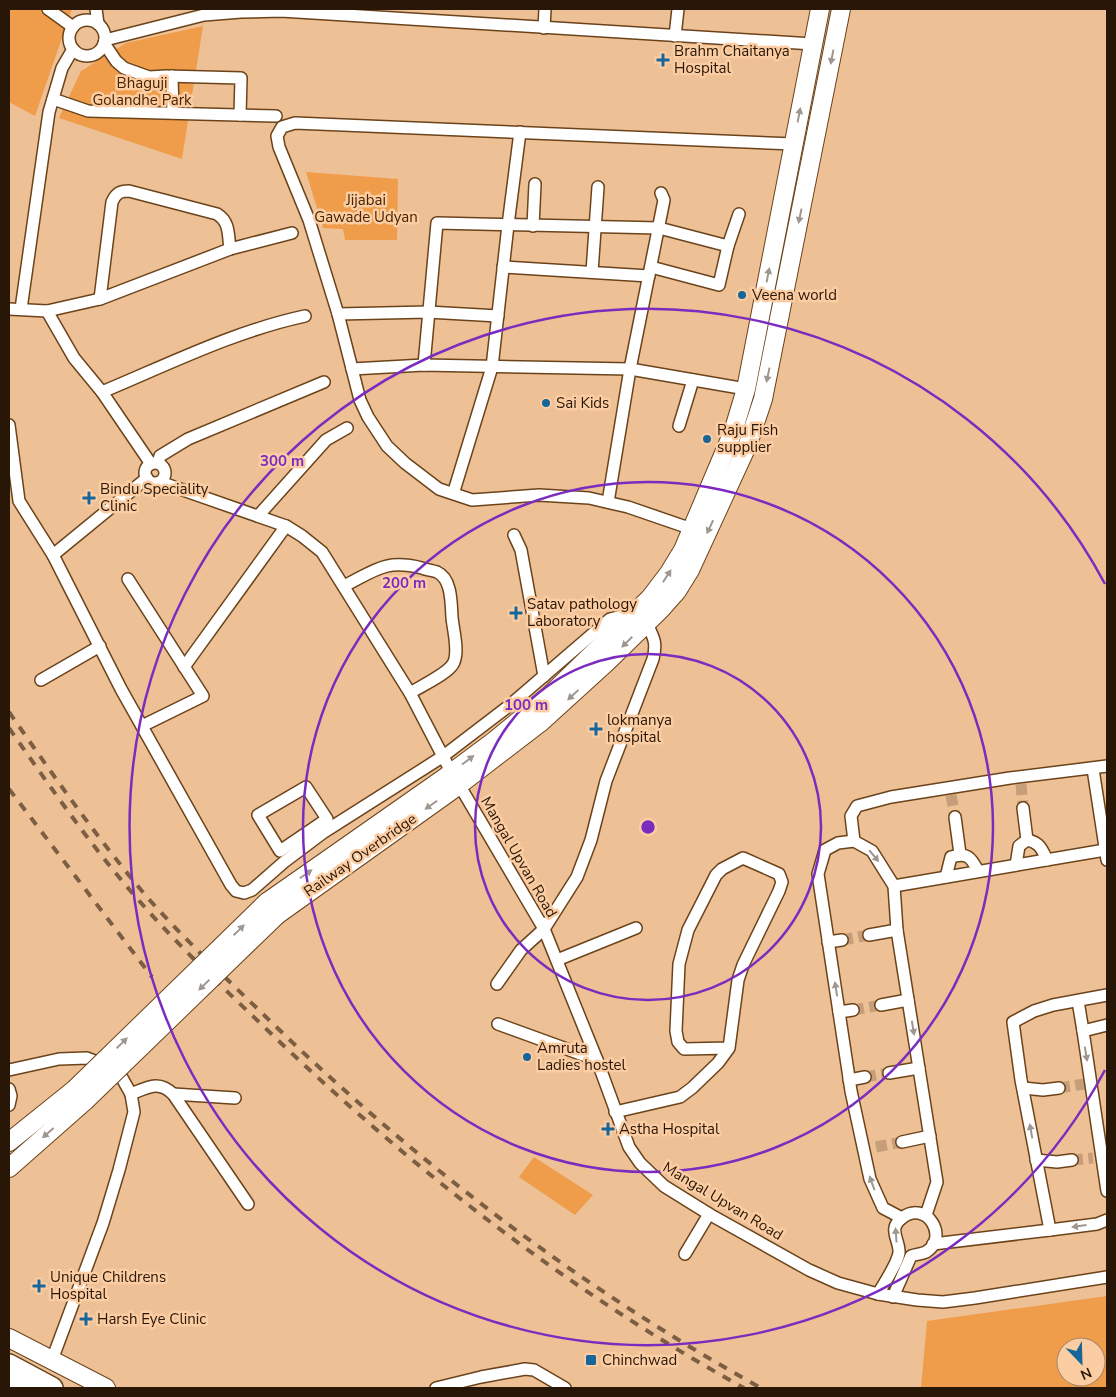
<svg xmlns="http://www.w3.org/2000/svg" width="1116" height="1397" viewBox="0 0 1116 1397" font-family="'Nunito Sans',sans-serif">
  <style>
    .green { fill: #ef9d4b; fill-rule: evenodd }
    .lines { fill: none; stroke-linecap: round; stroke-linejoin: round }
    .street-tunnel { stroke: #c69e79; stroke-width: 11; stroke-dasharray: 11 5.5; stroke-linecap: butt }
    .street-casing { stroke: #6b431b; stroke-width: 14 }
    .primary-casing { stroke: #6b431b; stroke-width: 20 }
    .highway-casing { stroke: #6b431b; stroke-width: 24 }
    .street { stroke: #fff; stroke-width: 11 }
    .primary { stroke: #fff; stroke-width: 18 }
    .highway { stroke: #fff; stroke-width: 21 }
    .rail { stroke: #7c5e43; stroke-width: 4; stroke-dasharray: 9 9; stroke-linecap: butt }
    .primary-bridge-casing { stroke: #6b431b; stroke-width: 20; stroke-linecap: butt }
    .primary-bridge { stroke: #fff; stroke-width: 18 }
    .oneway { fill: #9e978f }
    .ring { fill: none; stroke: #7b2cbf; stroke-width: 2.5 }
    .poi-dot { fill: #186698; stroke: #fccda3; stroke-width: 2 }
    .labels { text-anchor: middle; stroke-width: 5; stroke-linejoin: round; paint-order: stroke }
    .poi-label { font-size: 15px; fill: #281707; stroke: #fccda3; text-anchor: start }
    .park-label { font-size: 15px; fill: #472500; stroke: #fccda3 }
    .street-label { font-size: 15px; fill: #281707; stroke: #fccda3 }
    .centre { fill: #7b2cbf; stroke: #fccda3; stroke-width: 2.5 }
    .ring-label { font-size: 15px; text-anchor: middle; font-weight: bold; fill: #7b2cbf; stroke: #fccda3; stroke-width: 5; stroke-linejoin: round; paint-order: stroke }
  </style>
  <rect width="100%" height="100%" fill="#eec096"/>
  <g class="green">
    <polygon points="9,9 72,9 35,116 9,102"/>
    <polygon points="203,26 182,159 59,118 81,71 126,43"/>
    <polygon points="306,172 398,179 397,240 345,240 343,229 323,228"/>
    <polygon points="534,1157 593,1195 575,1215 519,1177"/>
    <path d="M1107,1296V1388H921L927,1321ZM1066,1347H1096V1377H1066Z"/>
  </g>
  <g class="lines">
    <g class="street-tunnel">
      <polyline points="1021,784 1023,808"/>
      <polyline points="951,795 955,817"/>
      <polyline points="842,940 869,935"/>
      <polyline points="853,1010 881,1005"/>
      <polyline points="865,1077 889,1073"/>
      <polyline points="1059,1088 1084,1084"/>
      <polyline points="876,1147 902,1142"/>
      <polyline points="1072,1160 1093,1158"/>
    </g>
    <defs>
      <g id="street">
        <polyline points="48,9 73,27"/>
        <polyline points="96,9 98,24"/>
        <circle cx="87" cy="38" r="18"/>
        <polyline points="544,28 545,9"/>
        <polyline points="675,36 678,9"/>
        <polyline points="105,40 204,15 241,12 281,11 813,44"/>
        <polyline points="104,43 116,61 124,68 149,77 166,76 241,78 240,115"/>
        <polyline points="172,76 173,113"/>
        <polyline points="53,99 88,111 276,116"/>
        <polyline points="533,226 535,184"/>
        <polyline points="503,267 649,276"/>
        <polyline points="651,267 719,285 728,246"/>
        <polyline points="592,272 598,187"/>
        <path d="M100,299L112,202C116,193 120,191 129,191L217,214C230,222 228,235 230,249"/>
        <polyline points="9,309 47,311 100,299 230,249 292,233"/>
        <polyline points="21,309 49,112 62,68 73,49"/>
        <polyline points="47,311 74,358 102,392 151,464"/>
        <polyline points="338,314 428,312 498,316"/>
        <polyline points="424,365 437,223 659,228 728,246 739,214"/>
        <polyline points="352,369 424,365 630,369 746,389"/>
        <path d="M102,392C169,364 235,331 305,316"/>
        <polyline points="9,425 19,501 53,555 121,689 231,885 236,891 244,893 252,890 284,862 324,832 442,757 510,705 610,619 633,613"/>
        <polyline points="679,426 693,380"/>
        <polyline points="158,463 160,456 188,439 324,382"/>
        <circle cx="155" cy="473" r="10"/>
        <polyline points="160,482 286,526 302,536 322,552 410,693 448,766"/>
        <polyline points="454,491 492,367 508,225 520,132"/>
        <polyline points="608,502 630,369 664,200 661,193"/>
        <polyline points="258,516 326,440 347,428"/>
        <polyline points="692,529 628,507 589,498 539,495 472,500 439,489 405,463 387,446 368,417 360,400 338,314 309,220 279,147 277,136 282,127 295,123 794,144"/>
        <polyline points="514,535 521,550 544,676"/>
        <polyline points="53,555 147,478"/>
        <polyline points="128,579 203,696 142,726"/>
        <path d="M344,586C376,570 385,559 422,568C426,570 432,570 437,572C452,579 451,603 452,617C453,630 459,650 454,662C450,673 421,686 410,693"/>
        <polyline points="184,667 286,526"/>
        <polyline points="41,680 100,646"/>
        <polyline points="1093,769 1107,860"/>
        <polygon points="306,787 327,819 280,851 258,815"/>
        <polyline points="464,793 544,929 597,1060 629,1147 640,1163 664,1186 709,1214 809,1270 838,1283 878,1294 917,1300 943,1302 975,1298 1107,1277"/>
        <polyline points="1023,808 1027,840"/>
        <polyline points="955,817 960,854"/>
        <polyline points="854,841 851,816 857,806 891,797 1010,778 1107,766"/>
        <path d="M1016,865L1019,846L1027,840C1039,842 1042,849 1047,860"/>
        <path d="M946,877L951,857C967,852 971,857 978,871"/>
        <polyline points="894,886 1105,850"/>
        <polyline points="869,935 897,930"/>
        <polyline points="828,942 842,940"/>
        <polyline points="557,960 636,928"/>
        <path d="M497,984L521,950L544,929L577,877L591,840L606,781L653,659C657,643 654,638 647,624"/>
        <polyline points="1078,1001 1083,1031"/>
        <polyline points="881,1005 908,1000"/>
        <polyline points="839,1012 853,1010"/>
        <polyline points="498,1024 597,1060"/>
        <polyline points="1107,1025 1083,1031 1107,1191"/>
        <polyline points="9,1070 59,1059 87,1058 107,1066 122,1078 131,1094 134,1112 119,1170 103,1223 52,1360"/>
        <polyline points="889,1073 919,1068"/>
        <polyline points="849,1080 865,1077"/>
        <polyline points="1023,1088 1043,1090 1059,1088"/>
        <polyline points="9,1089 11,1096 9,1105"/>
        <path d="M131,1094C148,1087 159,1080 173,1094L248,1204"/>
        <polyline points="173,1094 235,1098"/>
        <polyline points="615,1112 680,1097 692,1088 718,1063 729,1048 738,980 743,965 779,891 782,882 779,874 743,858 722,869 716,875 688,930 679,964 676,1031 678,1042 684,1049 729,1048"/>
        <polyline points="902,1142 930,1136"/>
        <polyline points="1036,1160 1057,1162 1072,1160"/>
        <polyline points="902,1218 883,1208 870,1179 851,1091 818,874 825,850 838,843 854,841 872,851 894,886 897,930 937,1182 926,1215"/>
        <polyline points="1050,1230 1021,1080 1013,1022 1034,1011 1053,1005 1107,995"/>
        <polyline points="933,1244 1050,1230 1097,1224 1107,1220"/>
        <polyline points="685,1254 709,1214"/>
        <path d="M878,1294C884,1283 897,1265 899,1253C900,1240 887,1229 902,1218C926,1199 950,1237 926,1252C922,1254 916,1254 911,1256L893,1297"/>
        <polyline points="436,1388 481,1377 525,1369 534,1370 565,1388"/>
      </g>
      <g id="primary">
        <polyline points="267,902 447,776 494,741 550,695 650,598 669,573 683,550 716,472 733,432 746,389 820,9"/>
        <polyline points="277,915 455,788 541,722 608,661 661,609 677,591 690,570 748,444 763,399 841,9"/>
        <polyline points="9,1142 75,1089"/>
        <polyline points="9,1168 85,1101"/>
        <polyline points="9,1338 106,1388"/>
      </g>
      <g id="highway">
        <polyline points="9,1365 52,1388"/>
        <polyline points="9,1383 18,1388"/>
      </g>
    </defs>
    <use href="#street" class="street-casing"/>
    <use href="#primary" class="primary-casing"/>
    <use href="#highway" class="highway-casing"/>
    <use href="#street" class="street"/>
    <use href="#primary" class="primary"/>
    <use href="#highway" class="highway"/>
    <g class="rail">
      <path d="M9,712C53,775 97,838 147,897C184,939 226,978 266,1017C415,1162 579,1287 761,1388"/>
      <path d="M9,728C51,788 93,849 142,904C178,945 218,983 258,1021C404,1163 565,1289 744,1388"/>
      <polyline points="9,789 152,977"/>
    </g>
    <defs>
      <g id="primary-bridge">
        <polyline points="75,1089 267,902"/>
        <polyline points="85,1101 277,915"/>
      </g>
    </defs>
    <use href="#primary-bridge" class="primary-bridge-casing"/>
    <use href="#primary-bridge" class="primary-bridge"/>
  </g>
  <defs><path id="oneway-solid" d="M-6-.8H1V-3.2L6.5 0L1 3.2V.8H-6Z" transform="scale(1.25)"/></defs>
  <g class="oneway">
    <use href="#oneway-solid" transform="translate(832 57) rotate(101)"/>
    <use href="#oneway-solid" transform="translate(799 115) rotate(-79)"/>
    <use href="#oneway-solid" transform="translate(800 216) rotate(102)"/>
    <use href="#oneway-solid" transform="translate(768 275) rotate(-79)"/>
    <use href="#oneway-solid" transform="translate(768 375) rotate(102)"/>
    <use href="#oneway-solid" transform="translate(710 527) rotate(115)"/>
    <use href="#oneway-solid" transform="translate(667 576) rotate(-57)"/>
    <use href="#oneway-solid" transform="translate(627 642) rotate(135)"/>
    <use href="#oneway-solid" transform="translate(573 695) rotate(137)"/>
    <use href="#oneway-solid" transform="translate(468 760) rotate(-37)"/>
    <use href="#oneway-solid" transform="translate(431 805) rotate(145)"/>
    <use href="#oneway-solid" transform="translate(874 856) rotate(50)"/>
    <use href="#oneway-solid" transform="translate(306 874) rotate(-35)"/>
    <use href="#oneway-solid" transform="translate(239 930) rotate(-44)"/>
    <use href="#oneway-solid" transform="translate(204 985) rotate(136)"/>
    <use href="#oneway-solid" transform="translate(836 989) rotate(-99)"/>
    <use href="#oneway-solid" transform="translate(913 1028) rotate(81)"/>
    <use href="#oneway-solid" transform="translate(122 1043) rotate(-44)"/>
    <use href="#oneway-solid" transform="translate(1086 1054) rotate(81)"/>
    <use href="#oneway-solid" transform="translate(1031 1131) rotate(-100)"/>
    <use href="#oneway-solid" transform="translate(48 1133) rotate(139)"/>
    <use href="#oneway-solid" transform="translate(872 1183) rotate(-110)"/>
    <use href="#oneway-solid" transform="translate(1079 1226) rotate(172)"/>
    <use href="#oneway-solid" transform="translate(896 1235) rotate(-94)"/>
  </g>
  <g class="ring">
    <circle cx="648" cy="827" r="173"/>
    <circle cx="648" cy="827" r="345"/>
    <path d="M1105 1070A518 518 0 1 1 1105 584"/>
  </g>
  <g class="poi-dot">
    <path d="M660.5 52.5h5v5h5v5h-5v5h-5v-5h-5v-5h5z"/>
    <circle cx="742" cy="295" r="5"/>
    <circle cx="546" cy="403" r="5"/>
    <circle cx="707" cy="439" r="5"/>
    <path d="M86.5 490.5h5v5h5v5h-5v5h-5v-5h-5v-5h5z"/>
    <path d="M513.5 605.5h5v5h5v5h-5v5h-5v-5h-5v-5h5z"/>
    <path d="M593.5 721.5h5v5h5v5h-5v5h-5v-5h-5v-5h5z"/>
    <circle cx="527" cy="1057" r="5"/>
    <path d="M605.5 1121.5h5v5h5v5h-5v5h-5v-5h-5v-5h5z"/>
    <path d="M36.5 1278.5h5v5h5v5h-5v5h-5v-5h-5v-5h5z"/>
    <path d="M83.5 1311.5h5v5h5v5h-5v5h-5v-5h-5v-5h5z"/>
    <rect x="585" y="1354" width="12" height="12" rx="2.5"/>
  </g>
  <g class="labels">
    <g class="poi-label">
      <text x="674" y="56">Brahm Chaitanya<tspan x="674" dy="17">Hospital</tspan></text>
      <text x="752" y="300">Veena world</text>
      <text x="556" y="408">Sai Kids</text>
      <text x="717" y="435">Raju Fish<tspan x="717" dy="17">supplier</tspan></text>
      <text x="100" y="494">Bindu Speciality<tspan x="100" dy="17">Clinic</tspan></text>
      <text x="527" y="609">Satav pathology<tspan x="527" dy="17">Laboratory</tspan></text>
      <text x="607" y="725">lokmanya<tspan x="607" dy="17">hospital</tspan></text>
      <text x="537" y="1053">Amruta<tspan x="537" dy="17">Ladies hostel</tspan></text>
      <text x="619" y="1134">Astha Hospital</text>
      <text x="50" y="1282">Unique Childrens<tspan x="50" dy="17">Hospital</tspan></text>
      <text x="97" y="1324">Harsh Eye Clinic</text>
      <text x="602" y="1365">Chinchwad</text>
    </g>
    <g class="park-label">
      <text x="142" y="88">Bhaguji<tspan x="142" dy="17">Golandhe Park</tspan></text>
      <text x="366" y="205">Jijabai<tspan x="366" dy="17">Gawade Udyan</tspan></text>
    </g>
    <g class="street-label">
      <text transform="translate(360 855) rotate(-35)" y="5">Railway Overbridge</text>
      <text transform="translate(519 857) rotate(60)" y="5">Mangal Upvan Road</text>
      <text transform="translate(723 1201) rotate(31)" y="5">Mangal Upvan Road</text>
    </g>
  </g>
  <circle cx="648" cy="827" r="8" class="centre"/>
  <g class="ring-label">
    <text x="282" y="466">300 m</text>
    <text x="404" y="588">200 m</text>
    <text x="526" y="710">100 m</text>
  </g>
  <rect width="1116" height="1397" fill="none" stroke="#281707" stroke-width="20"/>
  <g transform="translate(1081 1362) rotate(157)"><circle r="24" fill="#fccda3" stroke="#a78465"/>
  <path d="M0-4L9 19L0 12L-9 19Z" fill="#186698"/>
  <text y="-8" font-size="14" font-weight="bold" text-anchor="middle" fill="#281707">N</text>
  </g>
</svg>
